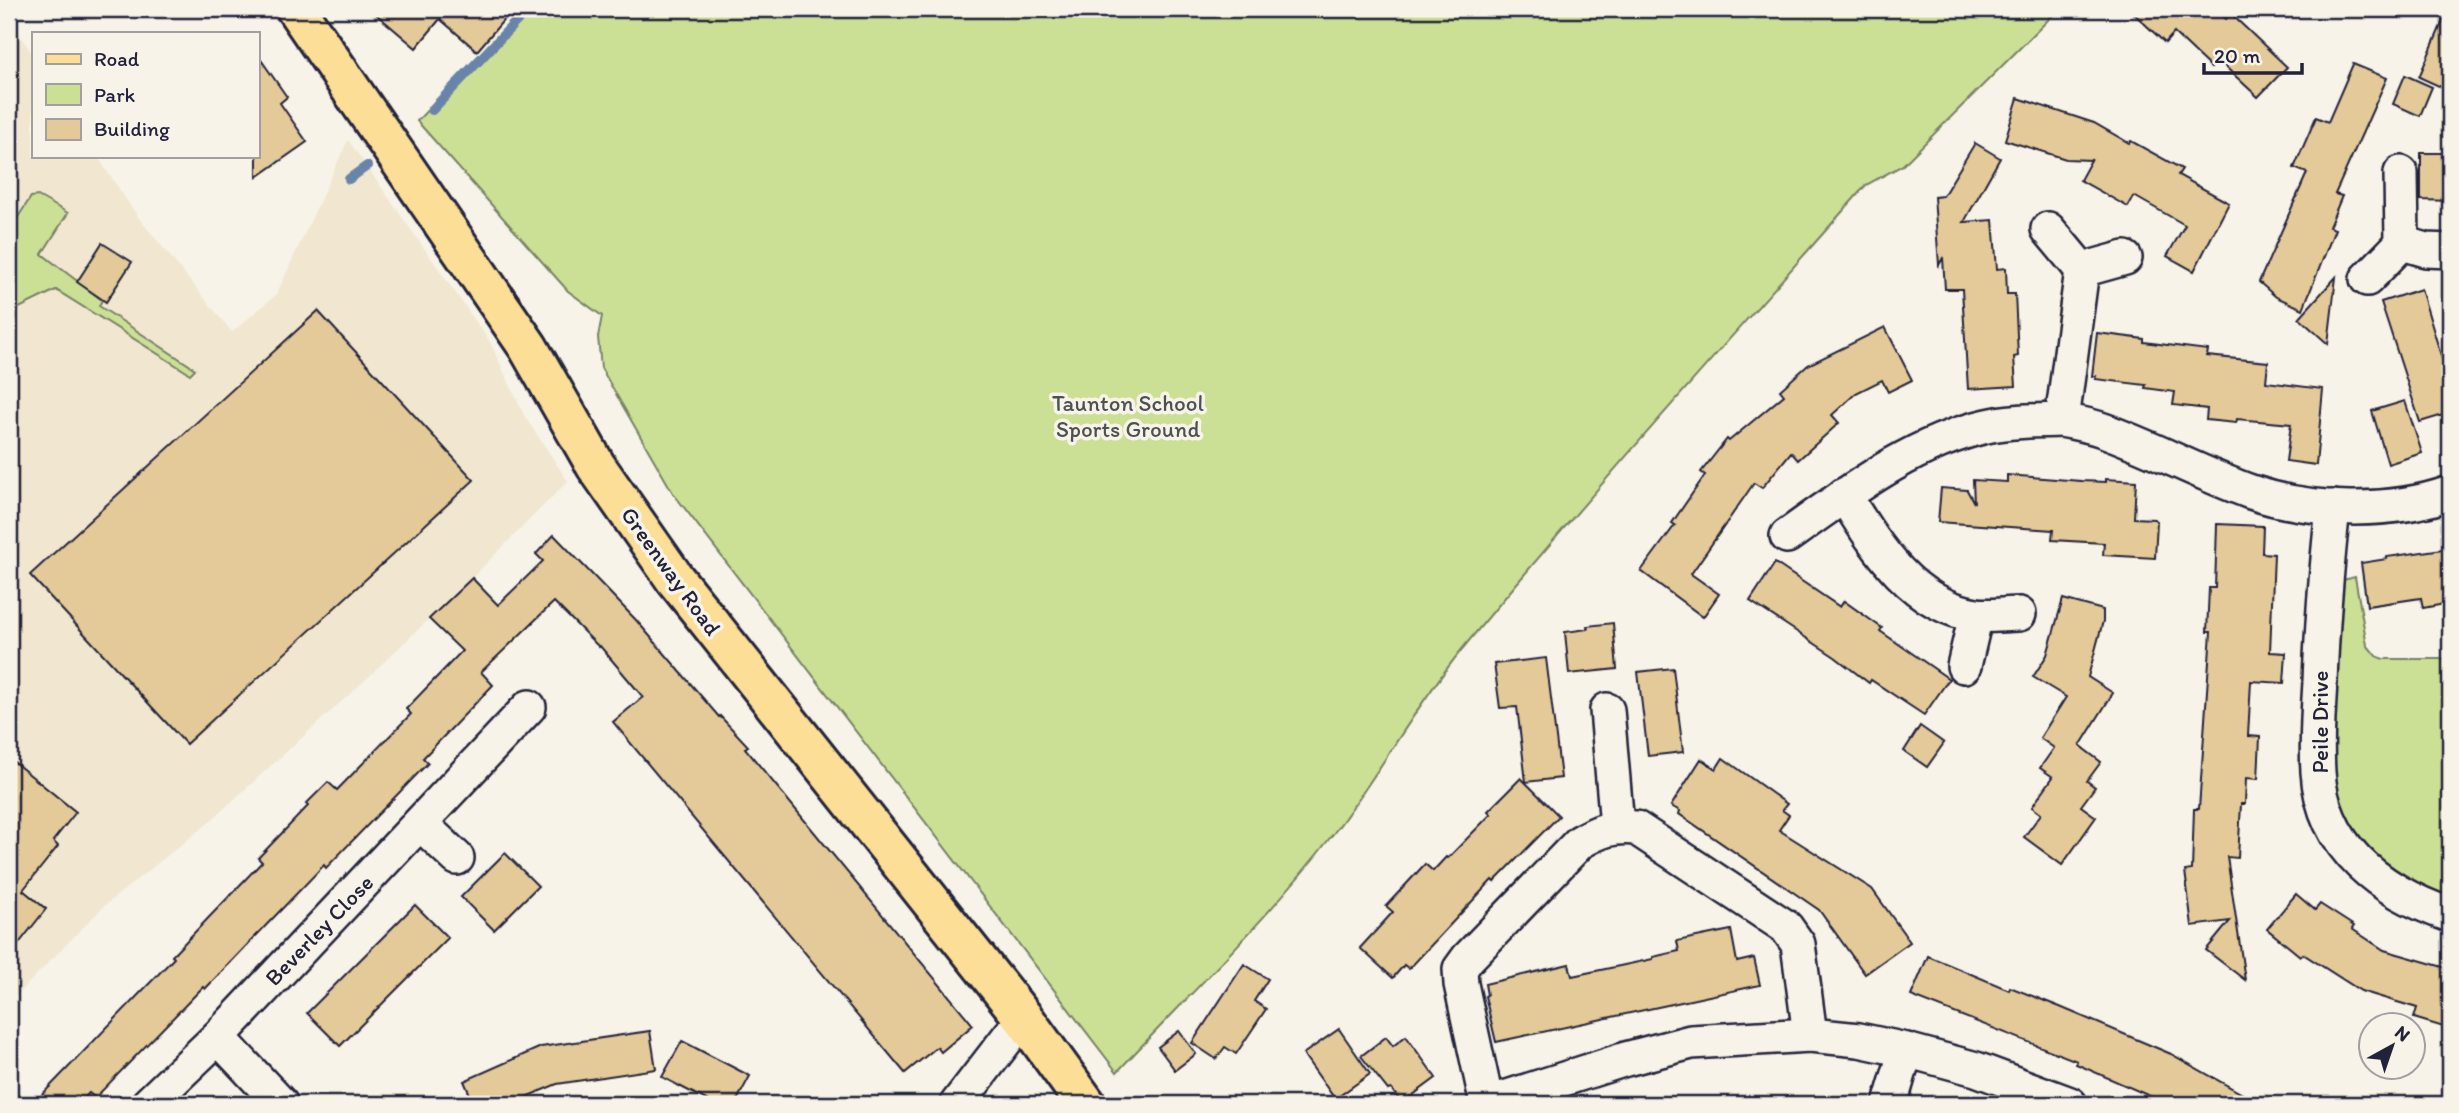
<svg xmlns="http://www.w3.org/2000/svg" width="2459" height="1113" viewBox="0 0 2459 1113" font-family="Itim,sans-serif">
  <style>
    .built { fill: #f1e7d0 }
    .green { fill: #cbe095; stroke: #768168; stroke-width: 2 }
    .lines { fill: none; stroke-linecap: round; stroke-linejoin: round }
    .stream { stroke: #6984a9; stroke-width: 10 }
    .building { fill: #e4ca99; stroke: #22223b; stroke-width: 2 }
    .minor-casing { stroke: #22223b; stroke-width: 38 }
    .major-casing { stroke: #22223b; stroke-width: 44 }
    .minor { stroke: #f7f3e8; stroke-width: 33 }
    .major { stroke: #fcde96; stroke-width: 38 }
    .labels { text-anchor: middle; stroke-width: 7; stroke-linejoin: round; paint-order: stroke }
    .park-label { font-size: 23px; fill: #4c5252; stroke: #f7f3e8 }
    .street-label { font-size: 23px; fill: #22223b; stroke: #f7f3e8 }
  </style>
  <rect width="100%" height="100%" fill="#f7f3e8"/>
  <filter id="ink" filterUnits="userSpaceOnUse"><feTurbulence type="fractalNoise" baseFrequency=".0143" numOctaves="2"/><feDisplacementMap in="SourceGraphic" scale="14" xChannelSelector="R" yChannelSelector="G"/><feConvolveMatrix kernelMatrix="1 2 1 2 8 2 1 2 1" color-interpolation-filters="sRGB"/></filter>
  <g filter="url(#ink)">
    <polygon class="built" points="9,18 33,55 33,156 97,156 138,217 232,332 276,295 348,140 490,342 525,417 568,481 472,578 362,683 206,825 104,906 9,1003"/>
    <g class="green">
      <path d="M523,9H2059L1903,165L1866,185C1731,338 1593,490 1463,648C1415,707 1379,774 1333,834C1268,919 1189,995 1117,1072L673,493L601,368L598,337L602,316L568,291L417,121Z"/>
      <polygon points="38,196 68,213 42,254 102,300 99,306 195,369 190,374 56,290 9,313 9,231 31,197"/>
      <polygon points="2355,577 2367,645 2376,656 2383,659 2450,659 2450,900 2416,889 2357,841 2336,791 2334,754 2334,653 2339,581"/>
    </g>
    <g class="lines">
      <g class="stream">
        <polyline points="432,110 528,9"/>
        <polyline points="349,179 367,166"/>
      </g>
    </g>
    <g class="building">
      <polygon points="370,9 513,9 477,51 440,19 416,48"/>
      <polygon points="2129,9 2214,9 2226,19 2231,14 2287,67 2258,97 2218,60 2211,68 2174,33 2165,43"/>
      <polygon points="2448,9 2450,9 2450,91 2419,77"/>
      <polygon points="257,54 287,97 280,103 307,142 257,177"/>
      <polygon points="2353,64 2387,78 2335,194 2342,196 2329,227 2335,229 2303,309 2276,297 2259,282 2307,173 2294,168 2316,117 2328,122"/>
      <polygon points="2405,75 2432,87 2420,116 2393,104"/>
      <polygon points="2018,98 2094,123 2129,143 2131,141 2182,169 2178,175 2229,203 2194,271 2167,256 2185,225 2134,196 2128,207 2080,180 2091,160 2066,159 2005,140"/>
      <polygon points="1975,143 2000,158 1964,222 1993,220 1997,269 2006,268 2007,294 2015,294 2018,356 2014,357 2016,386 1968,389 1962,289 1945,289 1943,258 1939,265 1934,197 1943,196"/>
      <polygon points="2421,153 2450,153 2450,201 2421,200"/>
      <polygon points="102,243 132,262 106,302 77,282"/>
      <polygon points="2336,277 2328,344 2299,318"/>
      <polygon points="2421,289 2442,359 2450,356 2450,413 2420,422 2381,302"/>
      <polygon points="318,311 474,480 186,744 30,575"/>
      <polygon points="1885,327 1912,380 1888,392 1882,380 1856,393 1832,415 1839,423 1798,460 1791,452 1762,488 1754,483 1691,574 1719,594 1703,617 1641,571 1675,525 1672,523 1705,475 1701,472 1727,439 1729,441 1784,395 1780,390 1808,365"/>
      <polygon points="2097,333 2144,339 2144,342 2208,350 2207,356 2268,362 2266,382 2323,389 2316,465 2286,461 2291,424 2237,419 2236,423 2206,420 2207,409 2173,405 2175,392 2145,388 2146,385 2095,379 2096,376 2092,376"/>
      <polygon points="2405,401 2422,453 2388,464 2372,411"/>
      <polygon points="2007,475 2081,481 2106,482 2106,479 2136,481 2134,518 2154,519 2157,521 2155,558 2103,555 2104,543 2052,540 2053,530 1938,522 1941,488 1967,490 1974,503 1973,480 2007,482"/>
      <polygon points="2217,524 2263,526 2262,553 2274,554 2270,652 2286,653 2284,683 2251,681 2248,736 2260,737 2258,779 2246,778 2245,804 2241,804 2238,858 2227,857 2245,980 2206,950 2230,921 2192,926 2185,871 2192,870 2194,809 2199,809 2211,632 2207,632 2209,588 2215,588"/>
      <polygon points="554,535 636,620 719,717 720,716 748,746 745,748 973,1025 941,1052 937,1047 905,1073 613,722 643,697 600,646 599,647 554,602 481,672 493,685 423,758 428,763 326,868 324,865 205,989 203,987 95,1098 89,1093 79,1104 33,1104 174,958 172,956 262,862 258,858 308,806 306,804 328,782 337,790 411,714 406,709 462,651 429,619 472,578 498,605 543,561 536,554"/>
      <polygon points="2450,548 2450,603 2423,608 2421,598 2367,606 2361,563 2387,559 2387,557"/>
      <polygon points="1775,563 1840,607 1844,601 1882,628 1880,631 1949,679 1924,715 1871,680 1869,683 1835,657 1750,601"/>
      <polygon points="2063,599 2103,610 2103,621 2088,677 2113,693 2080,746 2101,762 2087,781 2095,787 2081,806 2096,817 2062,865 2024,837 2041,814 2032,807 2053,777 2040,768 2054,748 2040,738 2066,697 2033,677 2047,655"/>
      <polygon points="1613,623 1617,669 1569,674 1565,632 1588,629 1587,626"/>
      <polygon points="1546,658 1561,778 1526,782 1517,707 1500,708 1494,664"/>
      <polygon points="1673,668 1683,752 1648,756 1638,672"/>
      <polygon points="1920,726 1944,743 1927,767 1904,751"/>
      <polygon points="9,758 76,812 53,841 58,846 23,890 46,909 9,956"/>
      <polygon points="1723,758 1787,804 1782,810 1789,815 1779,830 1872,889 1910,942 1865,974 1819,910 1679,814 1680,811 1671,806 1701,759 1716,769"/>
      <polygon points="1521,778 1559,816 1494,882 1492,880 1409,969 1404,965 1393,978 1360,948 1393,912 1386,906 1425,864 1433,871 1446,857 1448,858 1491,814 1488,811"/>
      <polygon points="505,853 538,886 494,930 461,897"/>
      <polygon points="2296,894 2315,910 2320,904 2354,926 2352,929 2384,950 2450,969 2450,1029 2414,1018 2417,1008 2361,991 2303,954 2300,956 2267,929"/>
      <polygon points="415,905 448,938 340,1046 307,1013"/>
      <polygon points="1731,930 1737,962 1754,958 1760,985 1496,1042 1485,996 1487,995 1485,984 1569,964 1572,976 1653,959 1653,957 1679,951 1677,941"/>
      <polygon points="1928,956 2009,990 2010,987 2060,1007 2171,1054 2260,1104 2168,1104 2076,1064 2077,1061 1911,996"/>
      <polygon points="1244,964 1268,979 1254,1001 1266,1009 1236,1054 1225,1047 1216,1059 1192,1043"/>
      <polygon points="1339,1029 1370,1074 1335,1099 1303,1054"/>
      <polygon points="650,1031 656,1069 557,1084 509,1104 474,1104 464,1081 541,1047"/>
      <polygon points="1179,1031 1196,1054 1175,1070 1158,1047"/>
      <polygon points="1406,1036 1436,1078 1402,1103 1391,1089 1388,1090 1361,1056 1386,1037 1393,1046"/>
      <polygon points="682,1041 750,1076 735,1104 714,1104 662,1077"/>
    </g>
    <g class="lines">
      <defs>
        <g id="minor">
          <polyline points="2401,173 2402,243 2426,250 2450,251"/>
          <polyline points="2082,270 2125,258"/>
          <polyline points="2367,279 2402,243"/>
          <path d="M2062,420C2076,423 2090,425 2103,430C2153,448 2201,474 2251,492C2309,512 2391,514 2450,493"/>
          <path d="M1844,495C1876,546 1911,605 1976,615C1989,617 2005,614 2019,614"/>
          <path d="M2333,507C2327,565 2322,623 2320,682C2318,712 2316,742 2318,772C2323,850 2383,892 2450,915"/>
          <path d="M1787,536C1849,492 1912,443 1987,426C2012,420 2037,421 2062,420L2082,270L2048,229"/>
          <polyline points="1964,666 1976,615"/>
          <polyline points="1607,710 1617,826"/>
          <polyline points="421,824 457,858"/>
          <polyline points="218,1037 529,707"/>
          <polyline points="148,1104 218,1037 281,1104"/>
          <polyline points="957,1104 1010,1035 1026,1021"/>
          <polyline points="1486,1104 1626,1059 1691,1042 1810,1035 1859,1040 1906,1050 1976,1069 2070,1104"/>
          <path d="M1487,1104L1461,984L1460,969L1468,958L1580,842C1601,830 1612,826 1636,828L1786,927L1798,944L1810,1035"/>
          <polyline points="1890,1104 1906,1050"/>
        </g>
        <polyline id="major" points="296,9 528,347 596,466 675,579 1026,1021 1086,1104"/>
      </defs>
      <use href="#minor" class="minor-casing"/>
      <use href="#major" class="major-casing"/>
      <use href="#minor" class="minor"/>
      <use href="#major" class="major"/>
    </g>
  </g>
  <g class="labels">
    <g class="park-label">
      <text x="1128" y="411">Taunton School<tspan x="1128" dy="26">Sports Ground</tspan></text>
    </g>
    <g class="street-label">
      <text transform="translate(671 571) rotate(54)" y="8">Greenway Road</text>
      <text transform="translate(2320 722) rotate(-90)" y="8">Peile Drive</text>
      <text transform="translate(319 930) rotate(-46)" y="8">Beverley Close</text>
    </g>
  </g>
  <rect width="2459" height="1113" fill="none" stroke="#f7f3e8" stroke-width="35"/>
  <rect x="18" y="18" width="2424" height="1078" fill="none" stroke="#22223b" stroke-width="2.5" filter="url(#ink)"/>
  <rect x="32" y="32" width="228" height="126" fill="#f7f3e8" stroke="#a29fa3" stroke-width="2"/>
  <rect x="46" y="54" width="35" height="10" fill="#fcde96" stroke="#a29fa3" stroke-width="2"/>
  <text x="94" y="66" font-size="21" fill="#22223b">Road</text>
  <rect x="46" y="84" width="35" height="21" fill="#cbe095" stroke="#a29fa3" stroke-width="2"/>
  <text x="94" y="102" font-size="21" fill="#22223b">Park</text>
  <rect x="46" y="119" width="35" height="21" fill="#e4ca99" stroke="#a29fa3" stroke-width="2"/>
  <text x="94" y="136" font-size="21" fill="#22223b">Building</text>
  <g transform="translate(2392 1046) rotate(40)"><circle r="33" fill="#f7f3e8" stroke="#a29fa3" stroke-width="2"/>
  <path d="M0-5L12 26L0 18L-12 26Z" fill="#22223b"/>
  <text y="-10" font-size="19" font-weight="bold" text-anchor="middle" fill="#22223b">N</text>
  </g>
  <path d="M2204 63v10h98v-10" fill="none" stroke="#22223b" stroke-width="3.5"/>
  <text x="2214" y="63" font-size="21" fill="#22223b" stroke="#f7f3e8" stroke-width="5" paint-order="stroke">20 m</text>
</svg>
